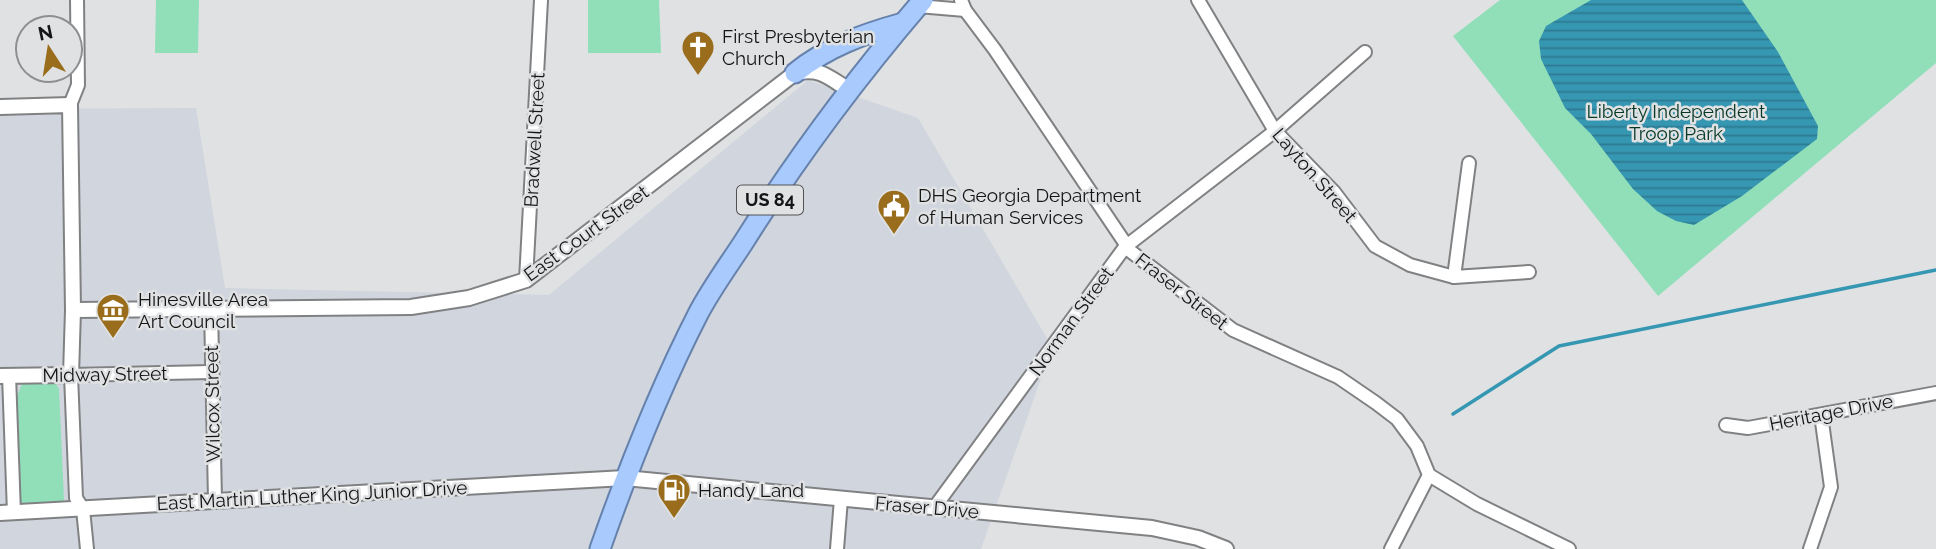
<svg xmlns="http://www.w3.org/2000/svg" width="1936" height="549" viewBox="0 0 1936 549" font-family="Raleway,sans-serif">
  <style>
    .built { fill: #d0d5de }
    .park { fill: #90dfb9 }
    .water { fill: url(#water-rules) }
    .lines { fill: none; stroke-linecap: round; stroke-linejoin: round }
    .stream { stroke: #3697b2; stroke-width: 3.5 }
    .minor-casing { stroke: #808183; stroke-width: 16 }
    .tertiary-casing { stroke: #808183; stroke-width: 18 }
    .trunk-casing { stroke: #6682ac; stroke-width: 23 }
    .minor { stroke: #fff; stroke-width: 12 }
    .tertiary { stroke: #fff; stroke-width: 14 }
    .trunk { stroke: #a8cafc; stroke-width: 19 }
    .labels { text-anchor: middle; stroke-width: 5; stroke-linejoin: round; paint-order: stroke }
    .shield { fill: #dfe1e3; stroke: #525254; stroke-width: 2 }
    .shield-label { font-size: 18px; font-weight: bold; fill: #151516 }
    .poi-label { font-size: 19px; fill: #151516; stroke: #dfe1e3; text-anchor: start }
    .park-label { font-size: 19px; fill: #073826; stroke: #dfe1e3 }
    .street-label { font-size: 19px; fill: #151516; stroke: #dfe1e3 }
  </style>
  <defs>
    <pattern id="water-rules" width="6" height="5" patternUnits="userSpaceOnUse" patternTransform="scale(1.75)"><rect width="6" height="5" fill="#3697b2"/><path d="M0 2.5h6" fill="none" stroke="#2c7a90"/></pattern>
  </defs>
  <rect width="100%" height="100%" fill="#dfe1e3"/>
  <polygon class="built" points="808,80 918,118 1052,347 981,549 0,549 0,109 196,108 225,288 549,295"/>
  <g class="park">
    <polygon points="156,0 199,0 198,53 155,53"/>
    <polygon points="588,0 659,0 661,53 588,53"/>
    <polygon points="1500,0 1936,0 1936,63 1658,296 1453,36"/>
    <polygon points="23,382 55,382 59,389 64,500 57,504 24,505 20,501 17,396"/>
  </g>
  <polygon class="water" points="1591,0 1742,0 1778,52 1818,126 1817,139 1742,196 1694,225 1676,221 1657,211 1633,189 1591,134 1565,108 1541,59 1539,41 1546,26"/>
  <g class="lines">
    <polyline class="stream" points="1453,414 1559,346 1936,270"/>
    <defs>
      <g id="minor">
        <polyline points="961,0 965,10 995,50 1125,243 1125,247 1233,330 1338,377 1376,403 1397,419 1417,446 1429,475 1391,549"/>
        <polyline points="1198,0 1275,131 1334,192 1375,246 1410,265 1454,277 1529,272"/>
        <polyline points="918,6 965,10"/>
        <polyline points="70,105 78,85 77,0"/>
        <polyline points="1454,277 1469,163"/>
        <polyline points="526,280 541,0"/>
        <polyline points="211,308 215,500"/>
        <polyline points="9,375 14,513"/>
        <polyline points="1726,425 1748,428 1936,393"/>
        <polyline points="1429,475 1477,504 1569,549"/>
        <polyline points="934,508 1125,247 1275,131 1365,52"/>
        <polyline points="87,549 83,509 76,498 71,375 211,372"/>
        <polyline points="837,549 841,499"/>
        <polyline points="1810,549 1831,487 1821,415"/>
      </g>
      <g id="tertiary">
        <polyline points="0,107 70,105 73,310 71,375 0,376"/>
        <path d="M73,310L411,307L469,298L526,280L795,73C820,67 828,77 849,90"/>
        <polyline points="0,513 625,478 1152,528 1198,538 1226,549"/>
      </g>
      <g id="trunk">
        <path d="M795,73C827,47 863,34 903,23"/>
        <path d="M600,549C628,469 659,390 698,314C711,289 728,266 743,243C797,157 857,77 923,0"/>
      </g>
    </defs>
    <use href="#minor" class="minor-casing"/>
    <use href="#tertiary" class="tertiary-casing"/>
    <use href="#trunk" class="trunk-casing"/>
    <use href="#minor" class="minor"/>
    <use href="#tertiary" class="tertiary"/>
    <use href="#trunk" class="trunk"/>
  </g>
  <defs>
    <symbol id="church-pin" viewBox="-11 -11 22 30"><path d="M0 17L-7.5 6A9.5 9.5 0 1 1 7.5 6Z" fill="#996d1b" stroke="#dfe1e3"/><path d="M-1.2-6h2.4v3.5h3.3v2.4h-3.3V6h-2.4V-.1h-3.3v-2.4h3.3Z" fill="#fff"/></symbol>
    <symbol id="civic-pin" viewBox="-11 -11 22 30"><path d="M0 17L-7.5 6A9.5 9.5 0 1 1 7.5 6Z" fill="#996d1b" stroke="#dfe1e3"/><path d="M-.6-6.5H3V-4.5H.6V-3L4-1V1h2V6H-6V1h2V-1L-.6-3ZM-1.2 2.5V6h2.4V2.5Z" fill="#fff"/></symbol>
    <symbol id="museum-pin" viewBox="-11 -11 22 30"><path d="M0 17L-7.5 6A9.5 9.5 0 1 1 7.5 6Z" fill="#996d1b" stroke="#dfe1e3"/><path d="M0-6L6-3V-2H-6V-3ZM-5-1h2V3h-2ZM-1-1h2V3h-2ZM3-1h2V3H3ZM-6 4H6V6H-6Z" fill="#fff"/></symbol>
    <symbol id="fuel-pin" viewBox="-11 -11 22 30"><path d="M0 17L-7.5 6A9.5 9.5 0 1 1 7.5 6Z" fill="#996d1b" stroke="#dfe1e3"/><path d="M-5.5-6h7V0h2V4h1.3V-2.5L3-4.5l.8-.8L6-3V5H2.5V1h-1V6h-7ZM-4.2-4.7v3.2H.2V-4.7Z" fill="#fff"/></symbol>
  </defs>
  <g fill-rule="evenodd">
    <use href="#church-pin" x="679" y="28" width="38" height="52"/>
    <use href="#civic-pin" x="875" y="187" width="38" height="52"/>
    <use href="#museum-pin" x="94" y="291" width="38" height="52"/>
    <use href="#fuel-pin" x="655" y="471" width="38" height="52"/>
  </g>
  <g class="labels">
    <rect class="shield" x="737" y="185.5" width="66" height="29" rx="5"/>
    <g class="shield-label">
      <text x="770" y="206">US 84</text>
    </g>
    <g class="poi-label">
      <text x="722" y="43">First Presbyterian<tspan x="722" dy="22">Church</tspan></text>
      <text x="918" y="202">DHS Georgia Department<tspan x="918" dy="22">of Human Services</tspan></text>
      <text x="138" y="306">Hinesville Area<tspan x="138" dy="22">Art Council</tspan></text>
      <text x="698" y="497">Handy Land</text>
    </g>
    <g class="park-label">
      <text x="1676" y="118">Liberty Independent<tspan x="1676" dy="22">Troop Park</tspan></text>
    </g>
    <g class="street-label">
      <text transform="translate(534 140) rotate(-87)" y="7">Bradwell Street</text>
      <text transform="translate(1315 175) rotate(49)" y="7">Layton Street</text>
      <text transform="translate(586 233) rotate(-36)" y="7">East Court Street</text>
      <text transform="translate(1182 291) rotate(38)" y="7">Fraser Street</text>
      <text transform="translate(1071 321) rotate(-54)" y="7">Norman Street</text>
      <text transform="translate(105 374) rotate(-1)" y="7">Midway Street</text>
      <text transform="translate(212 404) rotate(-91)" y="7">Wilcox Street</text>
      <text transform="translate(1831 412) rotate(-11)" y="7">Heritage Drive</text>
      <text transform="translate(312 495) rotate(-3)" y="7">East Martin Luther King Junior Drive</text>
      <text transform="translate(927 507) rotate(5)" y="7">Fraser Drive</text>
    </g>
  </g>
  <g transform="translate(49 49) rotate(348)"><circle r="33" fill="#dfe1e3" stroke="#8e8f91" stroke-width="2"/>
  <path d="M0-5L12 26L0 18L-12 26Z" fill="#996d1b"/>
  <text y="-10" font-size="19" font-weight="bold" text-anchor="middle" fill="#151516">N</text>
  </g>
</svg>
